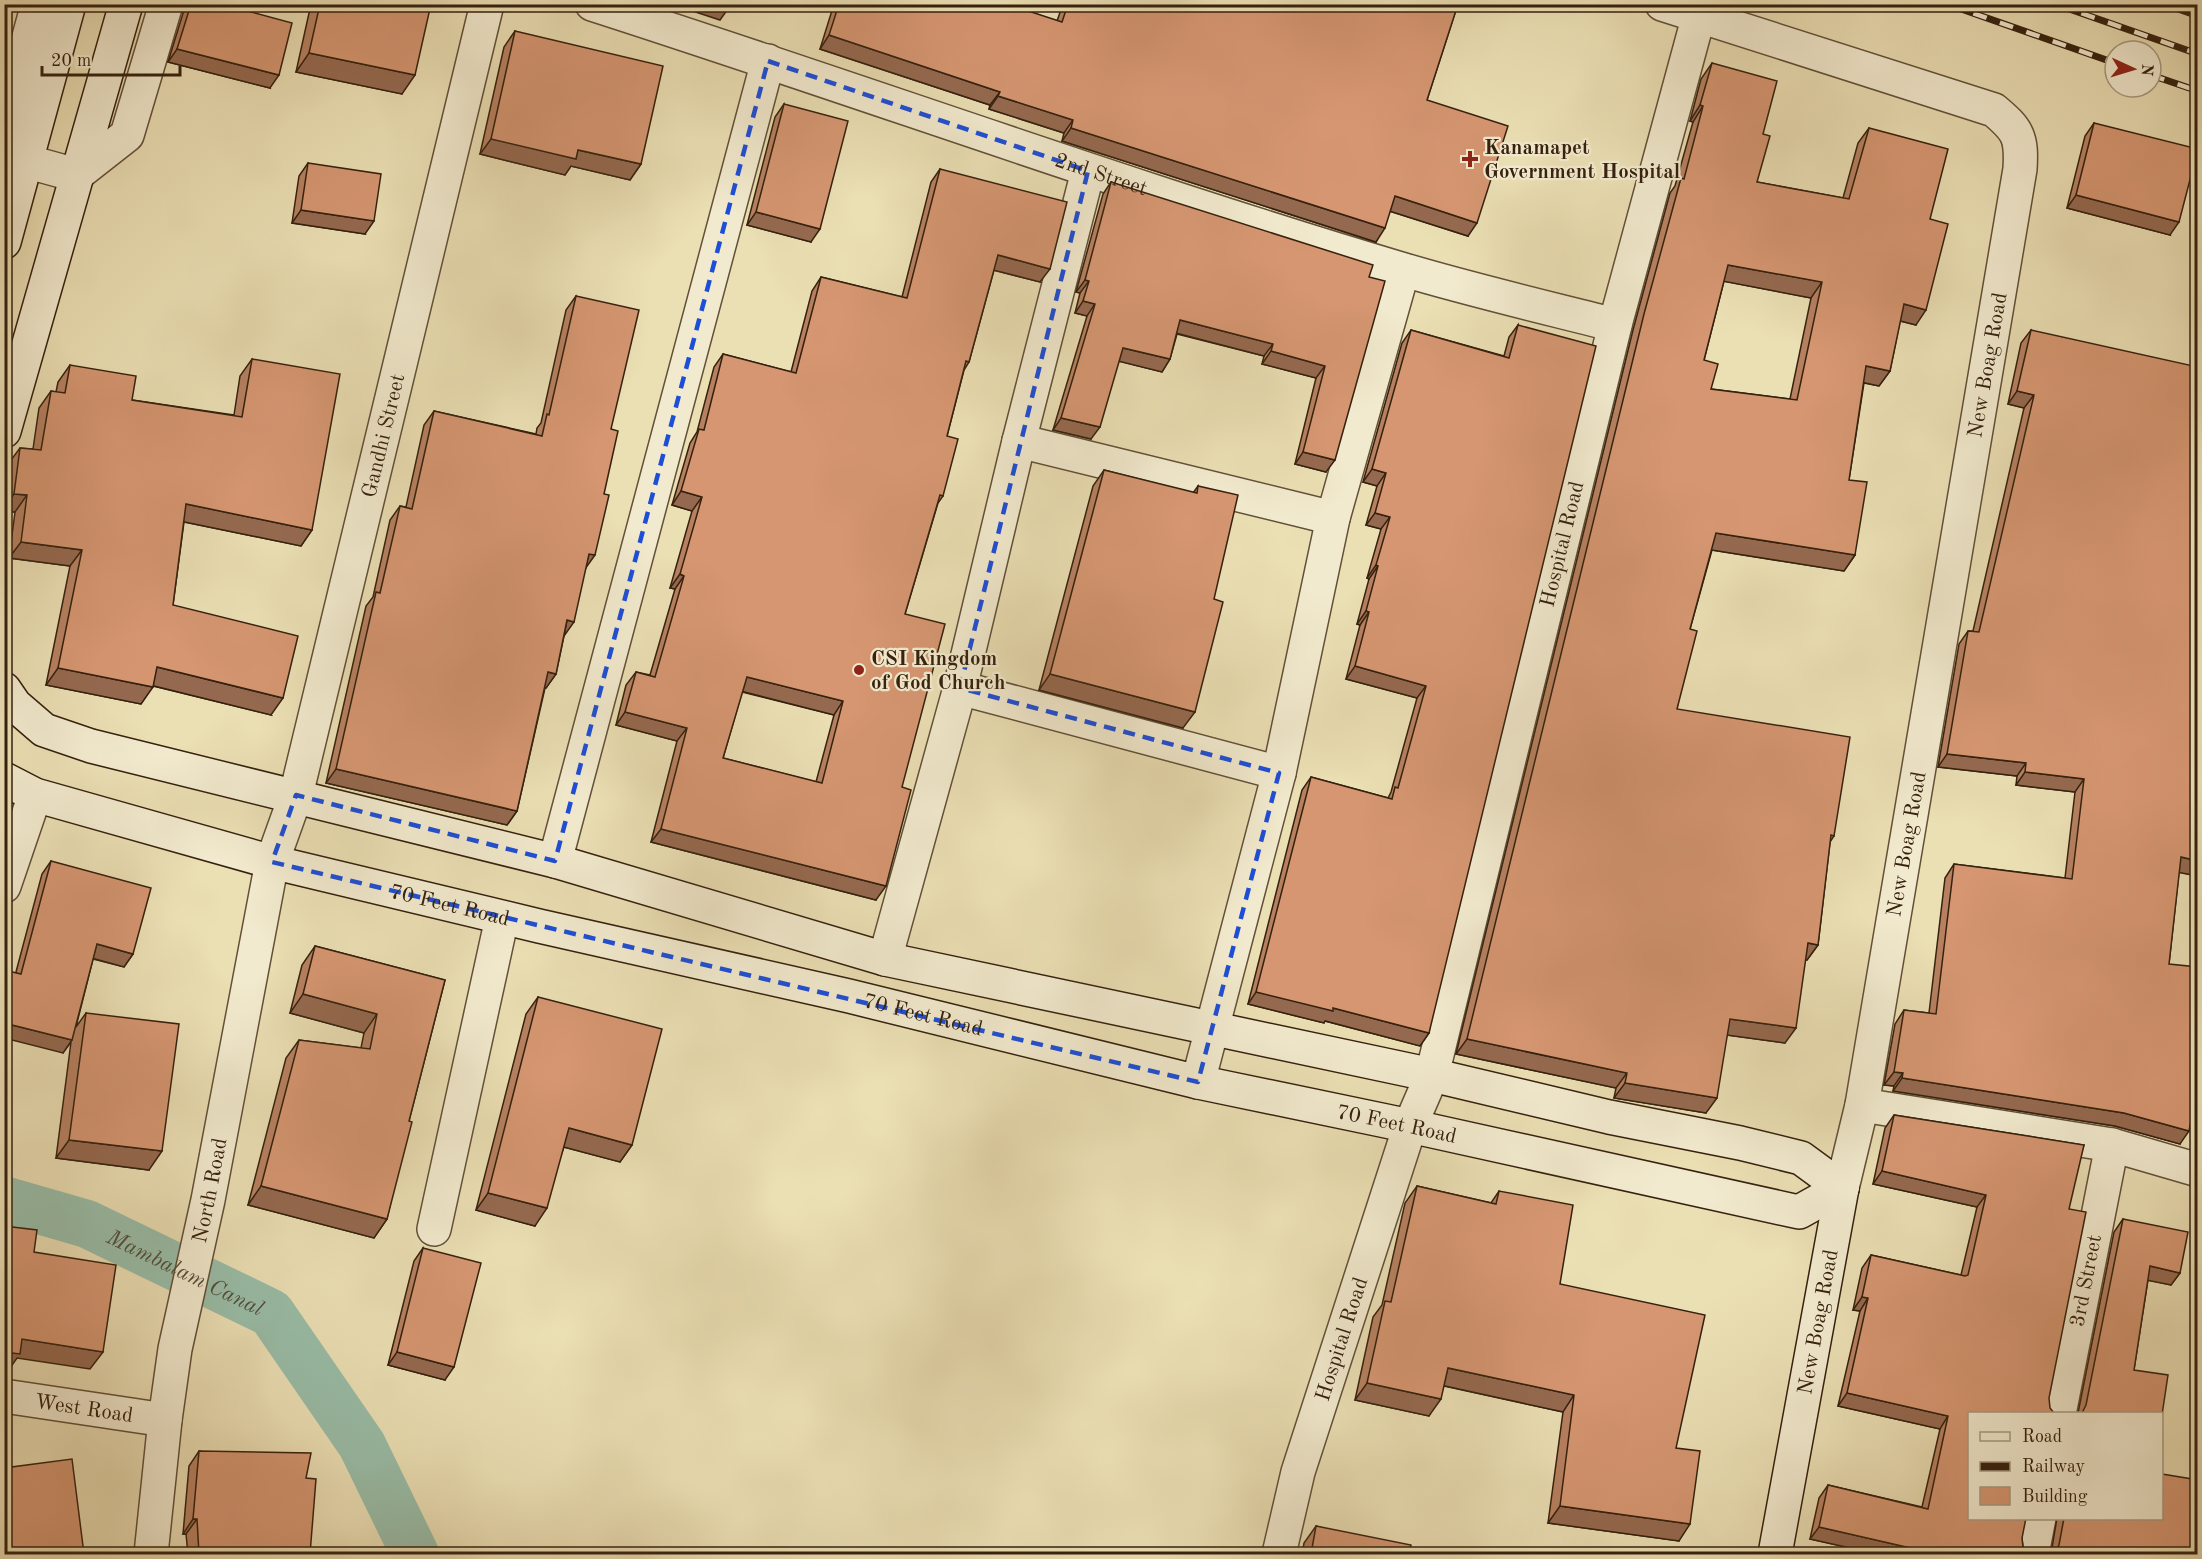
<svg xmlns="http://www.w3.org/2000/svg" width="2202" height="1559" viewBox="0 0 2202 1559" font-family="'Old Standard TT',serif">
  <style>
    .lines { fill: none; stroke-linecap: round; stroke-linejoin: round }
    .canal { stroke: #99bda7; stroke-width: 48 }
    .street-casing { stroke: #625038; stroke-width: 36 }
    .secondary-casing { stroke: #35210e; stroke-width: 36 }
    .street { stroke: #f2eace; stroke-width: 33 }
    .secondary { stroke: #f2eace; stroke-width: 33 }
    .rail-casing { stroke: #35210e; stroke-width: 7 }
    .rail { stroke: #f2eace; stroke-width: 4.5; stroke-dasharray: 14; stroke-linecap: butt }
    .wall { fill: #b78161; stroke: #35210e; stroke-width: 1.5; fill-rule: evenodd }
    .shaded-wall { fill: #95694f; stroke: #35210e; stroke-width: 1.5 }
    .building { fill: #d59671; stroke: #35210e; stroke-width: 1.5; fill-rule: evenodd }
    .marked { fill: none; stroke: #1d4ed8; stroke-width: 4.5; stroke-dasharray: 12 8; stroke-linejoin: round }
    .poi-dot { fill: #8f2418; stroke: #f2eace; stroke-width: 2 }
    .labels { text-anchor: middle; stroke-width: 4.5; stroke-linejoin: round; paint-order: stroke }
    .poi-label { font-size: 21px; font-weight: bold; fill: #35210e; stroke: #f2eace; text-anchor: start }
    .street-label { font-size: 21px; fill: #35210e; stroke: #f2eace }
    .water-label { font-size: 22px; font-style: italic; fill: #53503c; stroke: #f2eace }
  </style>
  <rect width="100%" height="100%" fill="#ebdfb4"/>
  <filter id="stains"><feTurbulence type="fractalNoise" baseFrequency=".00333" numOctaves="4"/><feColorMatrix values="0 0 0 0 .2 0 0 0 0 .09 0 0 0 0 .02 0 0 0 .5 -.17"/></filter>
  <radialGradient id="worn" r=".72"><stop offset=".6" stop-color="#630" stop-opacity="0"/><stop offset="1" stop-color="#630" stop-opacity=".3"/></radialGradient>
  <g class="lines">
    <path class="canal" id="s1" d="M4,1200L87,1224L271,1313L362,1445L415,1554"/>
    <defs>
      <g id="street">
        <polyline points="38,4 10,106 25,161 76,175 127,135 166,4"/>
        <path id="s2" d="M592,4C863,91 1129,188 1401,269C1471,290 1544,307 1615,325"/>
        <path d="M1662,4L1994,110C2018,130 2022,137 2020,169L1862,1105L1842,1188"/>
        <polyline points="1019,441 1333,518"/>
        <polyline points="960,688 1279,773"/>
        <polyline points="555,861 768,61"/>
        <polyline points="4,886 35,795"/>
        <polyline points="885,959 960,688 1019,441 1088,171"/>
        <polyline points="1198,1082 1279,773 1333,518 1403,270"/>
        <polyline points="1862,1105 2112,1145 2198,1170"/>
        <polyline points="434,1229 502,918"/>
        <path id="s3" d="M4,1396L165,1420"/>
        <path id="s4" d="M2059,1414L2112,1145"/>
        <path id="s5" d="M151,1554L165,1420L175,1349L208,1200L272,862L296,795L487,4"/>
        <path id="s6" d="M1279,1554L1298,1472L1410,1126L1432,1075L1615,325L1699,15"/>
        <polyline points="2032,1554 2039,1518"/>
      </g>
      <g id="secondary">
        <polyline points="4,242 69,4"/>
        <polyline points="4,431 126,4"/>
        <polyline points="4,689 15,705 44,730 91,746 555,861 885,959 1432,1075 1609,1117 1740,1143 1801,1158 1842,1188"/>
        <path id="s7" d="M4,779L35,795L272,862L539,926L849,996L1198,1082L1410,1126L1799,1212L1842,1188"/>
        <path id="s8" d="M1775,1554L1842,1188"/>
      </g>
    </defs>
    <use href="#street" class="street-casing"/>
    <use href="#secondary" class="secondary-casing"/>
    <use href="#street" class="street"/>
    <use href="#secondary" class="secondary"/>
    <defs>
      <g id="rail">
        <polyline points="1947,4 2115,63"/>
        <polyline points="2055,4 2198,54"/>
        <polyline points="2164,4 2198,16"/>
        <polyline points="2151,75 2198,91"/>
      </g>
    </defs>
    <use href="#rail" class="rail-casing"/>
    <use href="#rail" class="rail"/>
  </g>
  <g class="wall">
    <polygon points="188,4 222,4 270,88 168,62 184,10"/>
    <polygon points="311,4 431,4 402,94 296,72"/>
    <polygon points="834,4 1007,4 1057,21 1063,4 1458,4 1427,100 1468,236 1390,211 1376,242 1062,141 1064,133 989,109 990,105 820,49"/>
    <polygon points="515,31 641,164 630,180 571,166 565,175 480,154 504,47"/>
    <path d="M1712,63L1763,134L1757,182L1843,198L1858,143L1869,128L1930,219L1916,325L1900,321L1890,371L1879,386L1864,383L1849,480L1855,555L1844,571L1712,550L1690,629L1677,709L1834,836L1830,842L1818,945L1807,960H1805L1785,1043L1727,1035L1706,1113L1614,1098L1616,1088L1456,1054L1633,330L1670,193L1675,186L1693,122L1690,121L1701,79ZM1724,281L1811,298L1790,399L1711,389L1704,360Z"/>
    <polygon points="784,104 811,242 747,225 775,117"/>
    <polygon points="2094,123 2170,235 2067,208 2085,136"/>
    <polygon points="308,163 365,234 292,223 299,176"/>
    <path d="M940,169L1040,282L994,270L969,362L964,370L947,436L943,496L938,503L905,614L902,787L876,900L651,842L677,741L616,725L626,685L636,672L650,675L675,589L670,588L692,511L672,505L690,443L697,432L714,367L723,354L791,372L812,291L821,277L902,297L931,182ZM742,692L834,715L816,782L723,758Z"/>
    <polygon points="1111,182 1369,277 1326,472 1295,464 1316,378 1262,364 1264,356 1177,334 1170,359 1162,372 1119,361 1091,439 1053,430 1087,316 1075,313 1080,293 1076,292 1103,194"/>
    <polygon points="576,296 611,429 586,567 564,636 556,674 546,688 545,688 517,811 507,825 326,783 366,606 373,597 390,520 400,506 406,507 424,425 434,411 536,434 537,428 541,423 566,310"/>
    <polygon points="1518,325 1429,1033 1420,1046 1325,1021 1324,1023 1248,1004 1302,790 1311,777 1388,798 1391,792 1417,698 1346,679 1360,625 1357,624 1369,579 1367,578 1381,529 1366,525 1377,486 1363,482 1402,343 1411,330 1504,356 1509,337"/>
    <polygon points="2031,330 2198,876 2179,872 2169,964 2180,1144 2115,1126 1893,1091 1894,1086 1884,1085 1895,1024 1904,1010 1929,1013 1945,878 1954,864 2065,878 2075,792 2016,785 2017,776 1938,767 1959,644 1968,631 1973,631 2024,408 2008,404 2021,343"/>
    <polygon points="252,359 312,530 301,546 184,522 173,605 271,715 153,686 141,704 46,685 70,566 9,558 15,512 4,511 4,497 8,464 20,448 33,449 39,408 51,391 56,392 58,382 70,365 132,400 234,415 240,376"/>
    <polygon points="1104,470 1193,493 1198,486 1214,599 1183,728 1039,690 1093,486"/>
    <polygon points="51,861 133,954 124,967 93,959 76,1027 86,1013 149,1170 56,1158 71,1042 63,1053 16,972 42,874"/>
    <polygon points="315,946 445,980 409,1121 387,1219 374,1238 248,1205 286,1058 299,1040 361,1048 364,1033 290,1013 302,965"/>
    <polygon points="538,997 632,1145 620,1162 564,1147 535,1226 476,1210 526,1014"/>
    <polygon points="1894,1115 2084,1145 1970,1413 2022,1538 2023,1547 2028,1554 1877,1554 1810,1539 1819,1498 1828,1485 1922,1507 1940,1429 1838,1406 1860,1311 1853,1310 1862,1268 1871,1255 1961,1275 1977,1207 1873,1184 1885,1128"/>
    <polygon points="1417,1186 1491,1203 1499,1191 1560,1284 1676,1448 1679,1541 1548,1523 1563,1412 1444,1386 1429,1416 1355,1400 1373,1317 1382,1305 1405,1203"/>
    <polygon points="2123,1219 2180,1273 2171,1285 2148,1280 2134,1370 2162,1413 2078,1413 2114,1232"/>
    <polygon points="423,1248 445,1380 388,1365 414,1261"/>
    <polygon points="199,1451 306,1478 310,1554 188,1554 186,1534 183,1534 189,1466"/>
    <polygon points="2057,1518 2162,1518 2198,1554 2051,1554"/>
    <polygon points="1316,1526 1409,1554 1302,1554 1304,1543"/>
  </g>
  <g class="shaded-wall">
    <polygon points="675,4 723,4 730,6 720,20 674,5"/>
    <polygon points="829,35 1000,92 990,105 820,49"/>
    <polygon points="177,49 279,75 270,88 168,62"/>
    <polygon points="309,53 415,75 402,94 296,72"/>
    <polygon points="998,96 1073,120 1064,133 989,109"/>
    <polygon points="1700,105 1703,106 1693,122 1690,121"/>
    <polygon points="1071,128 1385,228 1376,242 1062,141"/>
    <polygon points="491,139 578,150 641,164 630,180 571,166 565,175 480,154"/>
    <polygon points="2076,195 2179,222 2170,235 2067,208"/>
    <polygon points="1395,196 1477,223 1468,236 1386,210"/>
    <polygon points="301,210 374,221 365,234 292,223"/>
    <polygon points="756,212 820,229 811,242 747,225"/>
    <polygon points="998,255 1050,269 1040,282 989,269"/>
    <polygon points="1728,265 1822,282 1811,298 1717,280"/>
    <polygon points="1085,280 1089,281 1080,293 1076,292"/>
    <polygon points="1083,301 1095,304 1087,316 1075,313"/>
    <polygon points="1904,304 1926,310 1916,325 1893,319"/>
    <polygon points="1180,320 1273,344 1264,356 1172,332"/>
    <polygon points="1123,348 1170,359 1162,372 1114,360"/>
    <polygon points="1271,351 1325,366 1316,378 1262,364"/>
    <polygon points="1866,366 1890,371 1879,386 1856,381"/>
    <polygon points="2017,391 2034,395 2024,408 2008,404"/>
    <polygon points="1061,418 1100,427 1091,439 1053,430"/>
    <polygon points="1303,452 1335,460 1326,472 1295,464"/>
    <polygon points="1372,469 1386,473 1377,486 1363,482"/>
    <polygon points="681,491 702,497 692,511 672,505"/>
    <polygon points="14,494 27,495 15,512 4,511 4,508"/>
    <polygon points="186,504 312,530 301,546 175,520"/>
    <polygon points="1375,513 1390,517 1381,529 1366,525"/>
    <polygon points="1716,533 1855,555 1844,571 1705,549"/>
    <polygon points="21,542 82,550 70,566 9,558"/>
    <polygon points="589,554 595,555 585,569"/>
    <polygon points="1376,565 1378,566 1369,579 1367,578"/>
    <polygon points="680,574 684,576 675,589 670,588"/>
    <polygon points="1366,611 1369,612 1360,625 1357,624"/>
    <polygon points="567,620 574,622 564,636"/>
    <polygon points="1355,666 1426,686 1417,698 1346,679"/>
    <polygon points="157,667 283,698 271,715 146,684"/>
    <polygon points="58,668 153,687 141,704 46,685"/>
    <polygon points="548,672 556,674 546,688 539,686"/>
    <polygon points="1050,674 1195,712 1183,728 1039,690"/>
    <polygon points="747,677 843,701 834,715 737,690"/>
    <polygon points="625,712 687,728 677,741 616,725"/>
    <polygon points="1947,754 2026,763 2017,776 1938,767"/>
    <polygon points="336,769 517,811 507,825 326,783"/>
    <polygon points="2025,772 2084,779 2075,792 2016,785"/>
    <polygon points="661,829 886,886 876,900 651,842"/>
    <polygon points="2181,857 2198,861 2198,876 2171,871"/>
    <polygon points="1808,943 1818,945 1807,960 1797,959"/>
    <polygon points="97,944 133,954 124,967 88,957"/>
    <polygon points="1256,992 1333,1008 1429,1033 1420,1046 1325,1021 1324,1023 1248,1004"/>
    <polygon points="303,994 377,1014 364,1033 290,1013"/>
    <polygon points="1730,1019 1796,1028 1785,1043 1719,1034"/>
    <polygon points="4,1023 72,1040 63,1053 4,1038"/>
    <polygon points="1467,1039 1627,1073 1616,1088 1456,1054"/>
    <polygon points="1894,1072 1903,1073 1894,1086 1884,1085"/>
    <polygon points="1902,1078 2124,1113 2189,1131 2180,1144 2115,1126 1893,1091"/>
    <polygon points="1625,1083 1717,1098 1706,1113 1614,1098"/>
    <polygon points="569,1128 632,1145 620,1162 556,1145"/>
    <polygon points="69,1140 162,1151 149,1170 56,1158"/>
    <polygon points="1882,1171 1986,1195 1977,1207 1873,1184"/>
    <polygon points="261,1186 387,1219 374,1238 248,1205"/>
    <polygon points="488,1193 547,1208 535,1226 476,1210"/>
    <polygon points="2150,1266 2180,1273 2171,1285 2141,1279"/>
    <polygon points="1862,1297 1868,1298 1860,1311 1853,1310"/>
    <polygon points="22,1339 103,1352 90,1369 17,1358 8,1371 4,1371 4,1352"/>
    <polygon points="397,1352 454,1367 445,1380 388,1365"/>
    <polygon points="1448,1368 1574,1395 1563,1412 1436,1384"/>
    <polygon points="1367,1383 1441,1399 1429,1416 1355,1400"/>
    <polygon points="1847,1393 1948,1416 1940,1429 1838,1406"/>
    <polygon points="1560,1506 1690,1524 1679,1541 1548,1523"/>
    <polygon points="193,1519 197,1519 186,1534 183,1534"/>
    <polygon points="1819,1527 1924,1551 1921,1554 1877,1554 1810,1539"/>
  </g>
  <g class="building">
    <polygon points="191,4 222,4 292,23 279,75 177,49"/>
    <polygon points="320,4 431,4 415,75 309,53"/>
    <polygon points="839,4 1007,4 1062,22 1068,4 1458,4 1427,100 1508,126 1477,223 1395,196 1385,228 1071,128 1073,120 998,96 1000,92 829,35"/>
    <polygon points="4,12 8,13 4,29"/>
    <polygon points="515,31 663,66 641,164 578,150 576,159 491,139"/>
    <path d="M1712,63L1777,81L1763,134L1770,136L1757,182L1849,199L1869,128L1948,149L1930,219L1948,224L1926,310L1904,304L1890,371L1866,366L1849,480L1867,482L1855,555L1716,533L1690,629L1697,631L1677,709L1850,737L1834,836L1831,835L1818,945L1808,943L1796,1028L1730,1019L1717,1098L1625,1083L1627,1073L1467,1039L1644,314L1681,178L1684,179L1703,106L1700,105ZM1728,265L1822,282L1797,400L1711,389L1718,364L1704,360Z"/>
    <polygon points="784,104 848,121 820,229 756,212"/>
    <polygon points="2094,123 2198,149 2179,222 2076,195"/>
    <polygon points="308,163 381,174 374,221 301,210"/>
    <path d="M940,169L1067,202L1050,269L998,255L969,362L966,361L947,436L958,439L943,496L940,495L905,614L945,624L902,787L911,790L886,886L661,829L687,728L625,712L636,672L655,677L684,576L680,574L702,497L681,491L699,429L704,430L723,354L796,373L821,277L907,298ZM747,677L843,701L822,783L723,758Z"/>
    <polygon points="1111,182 1373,265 1369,277 1385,281 1335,460 1303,452 1325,366 1271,351 1273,344 1180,320 1170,359 1123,348 1100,427 1061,418 1095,304 1083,301 1089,281 1085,280"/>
    <polygon points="576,296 639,310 611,429 618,431 604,494 609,495 595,555 589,554 574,622 567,620 556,674 548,672 517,811 336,769 376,592 380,593 400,506 412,509 434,411 542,436 547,414 549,415"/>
    <polygon points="1518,325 1596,346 1429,1033 1333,1008 1333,1011 1256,992 1311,777 1392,799 1395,787 1398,788 1426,686 1355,666 1369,612 1366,611 1378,566 1376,565 1390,517 1375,513 1386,473 1372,469 1411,330 1509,358"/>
    <polygon points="2031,330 2198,367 2198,861 2181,857 2169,964 2198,967 2198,1085 2189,1131 2124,1113 1902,1078 1903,1073 1894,1072 1904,1010 1936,1014 1954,864 2072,879 2084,779 2025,772 2026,763 1947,754 1968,631 1979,632 2034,395 2017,391"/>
    <polygon points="252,359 340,374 312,530 186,504 173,605 298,636 283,698 157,667 153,687 58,668 82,550 21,542 27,495 14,494 20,448 41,450 51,391 65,393 70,365 136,376 132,400 242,417"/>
    <polygon points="1104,470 1197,493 1198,486 1238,495 1214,599 1223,602 1195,712 1050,674"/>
    <polygon points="51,861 151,888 133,954 97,944 72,1040 4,1023 4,970 21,974"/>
    <polygon points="315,946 445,980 409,1121 412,1122 387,1219 261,1186 299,1040 370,1049 377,1014 303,994"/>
    <polygon points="538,997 662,1029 632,1145 569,1128 547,1208 488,1193"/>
    <polygon points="86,1013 179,1024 162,1151 69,1140"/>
    <polygon points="1894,1115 2084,1145 2069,1209 2086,1212 2049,1398 2050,1408 2054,1413 1970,1413 1970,1518 2026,1518 2022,1538 2023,1547 2028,1554 1923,1554 1924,1551 1819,1527 1828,1485 1928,1509 1948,1416 1847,1393 1868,1298 1862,1297 1871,1255 1965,1276 1968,1275 1986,1195 1882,1171"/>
    <polygon points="1417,1186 1496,1204 1499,1191 1573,1205 1560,1284 1705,1315 1676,1448 1700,1451 1690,1524 1560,1506 1574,1395 1448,1368 1441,1399 1367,1383 1385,1301 1391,1302"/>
    <polygon points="2123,1219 2188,1232 2180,1273 2150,1266 2134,1370 2168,1375 2162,1415 2162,1413 2082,1413 2086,1405"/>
    <polygon points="4,1226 37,1230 34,1252 116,1265 103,1352 22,1339 20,1354 4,1352"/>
    <polygon points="423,1248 481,1263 454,1367 397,1352"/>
    <polygon points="199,1451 311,1453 306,1478 316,1479 310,1554 199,1554 197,1519 193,1519"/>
    <polygon points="72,1459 84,1554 4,1554 4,1468"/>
    <polygon points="2162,1474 2198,1480 2198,1554 2054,1554 2059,1545 2064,1518 2162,1518"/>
    <polygon points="1316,1526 1411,1545 1409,1554 1311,1554"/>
  </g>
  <path class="marked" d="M768,61L1088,171L960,688L1279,773L1198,1082L272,862L296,795L555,861Z"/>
  <g class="poi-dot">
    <path d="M1467 150h6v6h6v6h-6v6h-6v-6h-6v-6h6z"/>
    <circle cx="859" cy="670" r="6"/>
  </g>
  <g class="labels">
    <g class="poi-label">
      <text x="1484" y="154">Kanamapet<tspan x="1484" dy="24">Government Hospital</tspan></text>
      <text x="871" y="665">CSI Kingdom<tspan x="871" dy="24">of God Church</tspan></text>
    </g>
    <g class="street-label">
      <text dy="7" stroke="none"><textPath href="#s2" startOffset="537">2nd Street</textPath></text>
      <text transform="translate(1987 365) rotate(-80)" y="7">New Boag Road</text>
      <text dy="7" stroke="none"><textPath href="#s5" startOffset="1144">Gandhi Street</textPath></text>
      <text dy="7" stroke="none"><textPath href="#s6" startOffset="1050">Hospital Road</textPath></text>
      <text transform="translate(1906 844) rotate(-80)" y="7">New Boag Road</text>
      <text dy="7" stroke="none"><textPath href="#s7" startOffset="464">70 Feet Road</textPath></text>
      <text dy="7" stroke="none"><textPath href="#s7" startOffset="950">70 Feet Road</textPath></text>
      <text dy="7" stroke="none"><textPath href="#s7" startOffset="1436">70 Feet Road</textPath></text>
      <text dy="7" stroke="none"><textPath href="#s5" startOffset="369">North Road</textPath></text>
      <text dy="7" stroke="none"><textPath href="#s4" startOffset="136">3rd Street</textPath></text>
      <text dy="7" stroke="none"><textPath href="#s8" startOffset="236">New Boag Road</textPath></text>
      <text dy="7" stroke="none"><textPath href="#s6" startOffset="224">Hospital Road</textPath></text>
      <text dy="7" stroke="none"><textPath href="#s3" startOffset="81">West Road</textPath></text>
    </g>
    <g class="water-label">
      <text dy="8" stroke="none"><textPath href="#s1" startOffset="196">Mambalam Canal</textPath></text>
    </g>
  </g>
  <rect width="2202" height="1559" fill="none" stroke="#ebdfb4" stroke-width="24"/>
  <rect x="6" y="6" width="2190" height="1547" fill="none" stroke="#35210e" stroke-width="3"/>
  <rect x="12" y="12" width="2178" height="1535" fill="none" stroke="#35210e" stroke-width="1.5"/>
  <rect x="1968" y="1412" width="195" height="108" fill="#f2eace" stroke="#a69a81" stroke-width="1.5"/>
  <rect x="1980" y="1432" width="30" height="9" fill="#f2eace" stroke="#a69a81" stroke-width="1.5"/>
  <text x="2022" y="1442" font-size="18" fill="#35210e">Road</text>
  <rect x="1980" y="1462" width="30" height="9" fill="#35210e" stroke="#a69a81" stroke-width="1.5"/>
  <text x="2022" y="1472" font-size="18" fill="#35210e">Railway</text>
  <rect x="1980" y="1487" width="30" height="18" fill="#d59671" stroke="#a69a81" stroke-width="1.5"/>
  <text x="2022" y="1502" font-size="18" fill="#35210e">Building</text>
  <g transform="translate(2133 69) rotate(94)"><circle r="28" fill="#f2eace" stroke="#a69a81" stroke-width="1.5"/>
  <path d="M0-4.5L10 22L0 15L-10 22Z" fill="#8f2418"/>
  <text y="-9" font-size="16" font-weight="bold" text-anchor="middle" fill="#35210e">N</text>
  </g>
  <path d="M42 66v9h138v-9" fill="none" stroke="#35210e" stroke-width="3"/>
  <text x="51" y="66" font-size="18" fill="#35210e" stroke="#f2eace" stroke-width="4.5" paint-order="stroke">20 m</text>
  <rect width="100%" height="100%" filter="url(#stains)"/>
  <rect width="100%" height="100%" fill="url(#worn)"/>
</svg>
